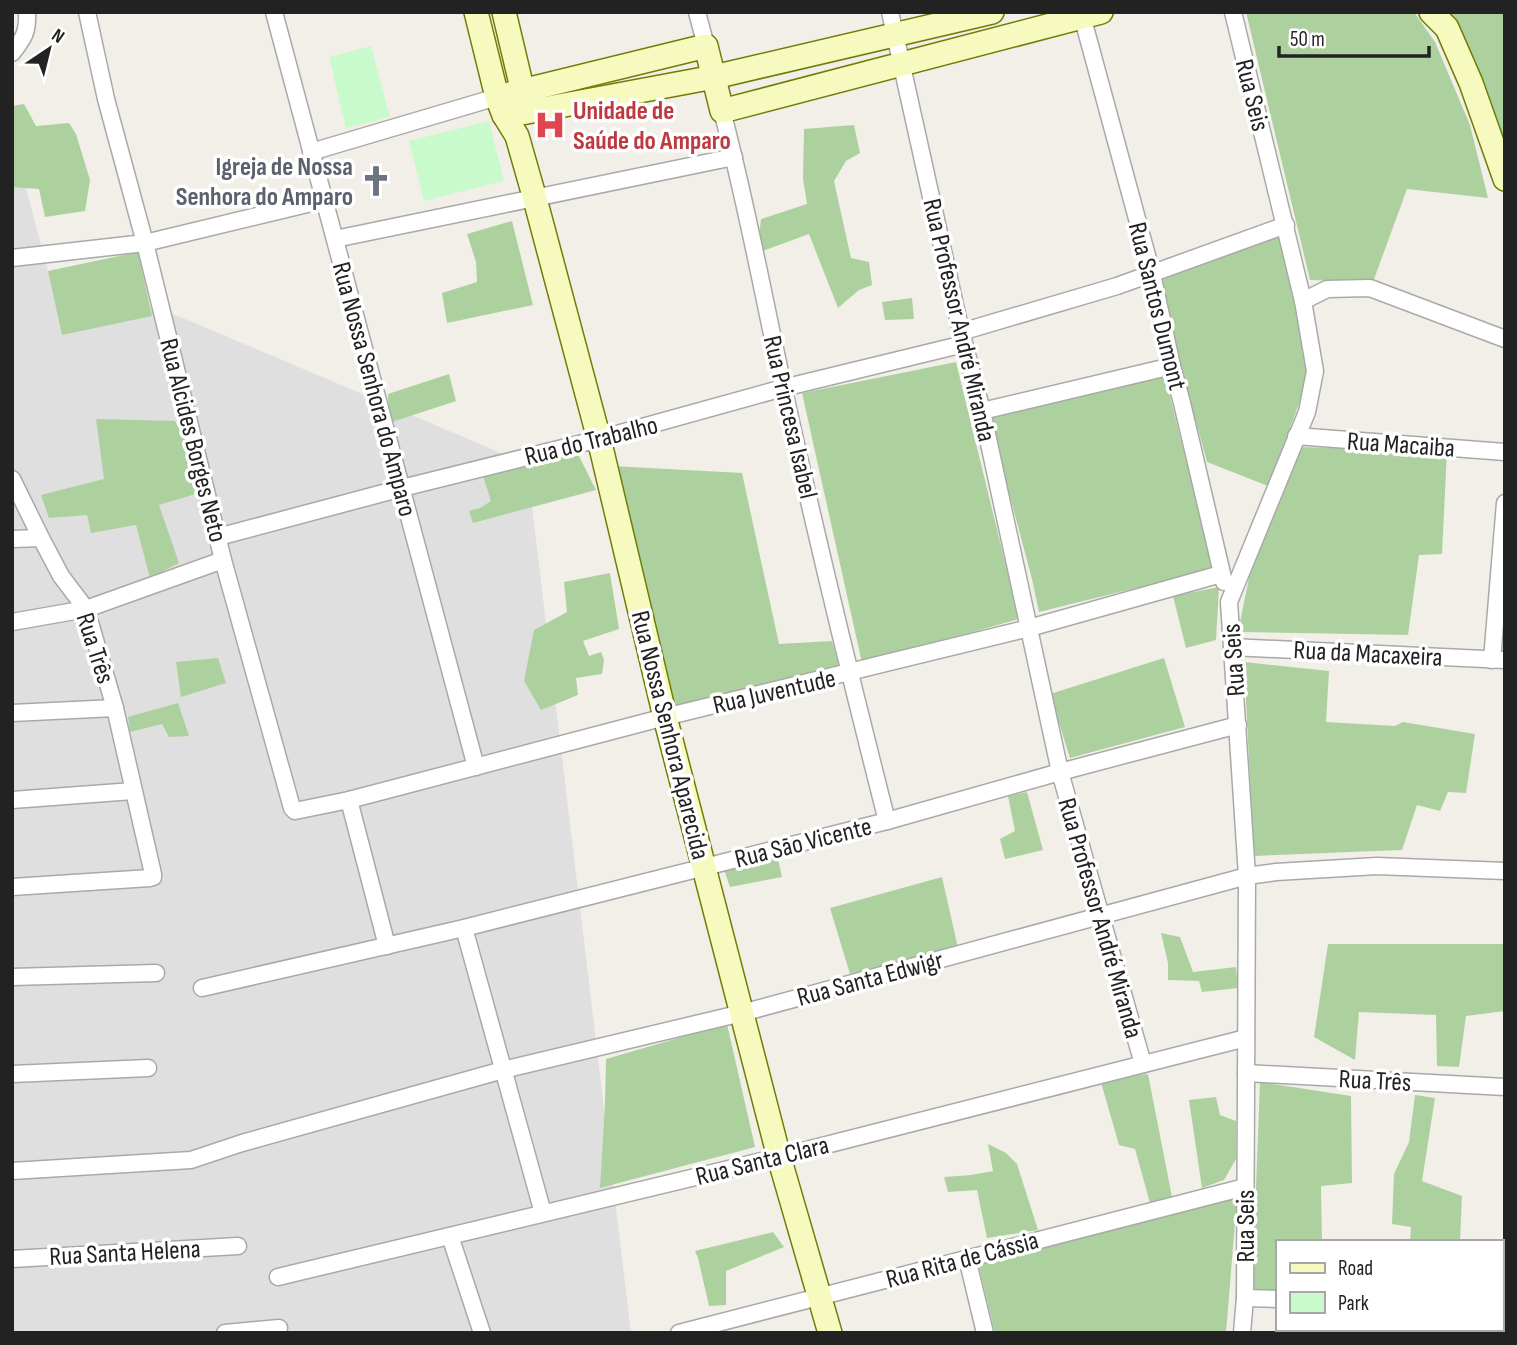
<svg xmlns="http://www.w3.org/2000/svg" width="1517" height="1345" viewBox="0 0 1517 1345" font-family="'Sofia Sans Condensed',sans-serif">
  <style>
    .residential { fill: #e0dfdf }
    .forest { fill: #add19e }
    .park { fill: #c8facc }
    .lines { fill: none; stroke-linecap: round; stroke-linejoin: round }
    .street-casing { stroke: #a9a9a9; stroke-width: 19 }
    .secondary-casing { stroke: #707d05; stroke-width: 26 }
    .street { stroke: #fff; stroke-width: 16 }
    .secondary { stroke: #f7fabf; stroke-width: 23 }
    .labels { text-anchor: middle; stroke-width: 7; stroke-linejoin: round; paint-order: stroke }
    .street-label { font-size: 26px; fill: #222; stroke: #fff }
    .health-label { font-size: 26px; font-weight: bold; fill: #be3a42; stroke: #fff; text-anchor: start }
    .worship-label { font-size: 26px; font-weight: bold; fill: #5b616d; stroke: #fff; text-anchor: end }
  </style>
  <rect width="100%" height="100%" fill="#f2efe9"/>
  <polygon class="residential" points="12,135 48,271 183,318 480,444 527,465 631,1333 12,1333"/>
  <g class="forest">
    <polygon points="1246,12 1414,12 1435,42 1470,125 1488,198 1407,189 1373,282 1310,280"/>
    <polygon points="1444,12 1505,12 1505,162"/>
    <polygon points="24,104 36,126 69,123 76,134 90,180 85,211 45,217 39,189 12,187 12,106"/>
    <polygon points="854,125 860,153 846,161 834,181 851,258 869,262 872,285 859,290 838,308 809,234 757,253 761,219 807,204 803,179 804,129"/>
    <polygon points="512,221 533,305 447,323 442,293 477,282 476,262 467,234"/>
    <polygon points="1282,230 1308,380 1268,486 1207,462 1157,280"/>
    <polygon points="138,252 152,316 62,335 48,271"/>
    <polygon points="912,298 914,319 885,320 882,302"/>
    <polygon points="956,362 1019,619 862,663 802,393"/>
    <polygon points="449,374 456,401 389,423 388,394"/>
    <polygon points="1165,376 1213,569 1039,612 1032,579 988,414"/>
    <polygon points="96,419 175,421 188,447 199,493 159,505 179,563 150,578 136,525 91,533 87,515 49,518 41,495 104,479"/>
    <polygon points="1300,447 1447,451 1442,554 1419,555 1408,635 1238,632 1251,568"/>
    <polygon points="577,452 596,490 473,523 469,511 480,508 491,501 482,473"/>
    <polygon points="612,466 742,473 779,644 832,641 839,665 674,707"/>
    <polygon points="610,573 619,629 583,641 589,656 601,652 604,660 602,674 576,678 578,695 541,710 524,681 534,630 567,612 564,582"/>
    <polygon points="1219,587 1216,640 1186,648 1173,596"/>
    <polygon points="218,658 226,683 181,697 176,662"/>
    <polygon points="1164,658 1185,727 1070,758 1050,694"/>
    <polygon points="1244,662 1329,671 1326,722 1395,726 1403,722 1475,734 1466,793 1448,792 1440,811 1417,805 1402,850 1254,856"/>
    <polygon points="178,703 189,736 169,737 162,724 130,732 128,717"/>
    <polygon points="1027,792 1043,850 1005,859 1000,839 1015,831 1008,796"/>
    <polygon points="778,859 782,877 730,887 723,867"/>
    <polygon points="942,877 958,948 850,974 830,908"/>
    <polygon points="1161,933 1180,937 1193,972 1236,967 1238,988 1202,992 1199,981 1168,980 1168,963"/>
    <polygon points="1328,944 1505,944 1505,1011 1466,1016 1459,1067 1437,1066 1436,1015 1359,1012 1355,1060 1314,1037"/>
    <polygon points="727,1024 755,1147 600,1188 605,1104 606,1059"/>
    <polygon points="1148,1074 1172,1197 1150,1203 1135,1149 1119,1145 1100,1079"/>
    <polygon points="1260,1082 1351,1096 1352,1183 1321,1186 1322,1242 1277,1242 1277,1291 1252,1291"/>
    <polygon points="1415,1095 1435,1098 1422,1181 1462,1196 1460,1242 1410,1242 1411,1227 1392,1224 1394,1174 1409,1142"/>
    <polygon points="1216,1097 1220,1115 1236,1121 1236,1159 1224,1180 1202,1188 1189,1100"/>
    <polygon points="988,1144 1006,1153 1017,1164 1038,1230 987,1238 977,1190 948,1192 944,1177 971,1175 993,1171"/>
    <polygon points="1237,1198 1226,1333 995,1333 978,1263"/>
    <polygon points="773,1232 784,1247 726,1271 726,1305 709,1306 698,1258 695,1251"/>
  </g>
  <g class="park">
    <polygon points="371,46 390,117 346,128 329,57"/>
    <polygon points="489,121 504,181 424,201 409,141"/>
  </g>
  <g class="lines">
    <defs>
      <g id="street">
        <polyline points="87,12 106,99 145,243 223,560 292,808 295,811 349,800"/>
        <polyline points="274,12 476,767"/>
        <polyline points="697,12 706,46"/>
        <polyline points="890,12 961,332 982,411 1060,772 1143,1064"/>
        <polyline points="1081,12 1152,274 1172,366 1182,403 1224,582"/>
        <polyline points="1233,12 1303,301 1315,371 1307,412 1229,602 1247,876 1245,1298 1242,1333"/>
        <path d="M12,53C24,38 28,32 27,12"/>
        <path d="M722,111C746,201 763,294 783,386C815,531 850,676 887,821"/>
        <polyline points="311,152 497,97"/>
        <polyline points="335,239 734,157"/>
        <polyline points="12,258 145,243 324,200"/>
        <polyline points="1303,301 1327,289 1370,288 1505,339"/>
        <polyline points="961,332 1117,286 1286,225"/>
        <polyline points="982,411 1172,366"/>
        <polyline points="1296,436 1505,452"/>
        <polyline points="12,479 41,538 61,576 86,609 115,708 153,874 153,877 150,878 12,887"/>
        <polyline points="218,537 402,488 599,439 783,388 964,344"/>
        <polyline points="12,539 41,538"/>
        <polyline points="12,622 86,609 223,560"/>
        <polyline points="1232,647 1505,660"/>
        <polyline points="1492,660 1505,503"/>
        <polyline points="12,713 115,708"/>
        <polyline points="12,800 133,791"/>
        <polyline points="464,928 543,1213"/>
        <polyline points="387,946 349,800 665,717 1029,628 1221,574"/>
        <polyline points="12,977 156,973"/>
        <polyline points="202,988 464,928 705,867 887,821 1060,772 1238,725"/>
        <polyline points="1246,1073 1505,1087"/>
        <polyline points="12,1074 148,1068"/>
        <polyline points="12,1171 191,1160 242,1143 503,1070 742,1013 1247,876 1276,872 1377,866 1505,871"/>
        <polyline points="450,1236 482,1333"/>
        <polyline points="967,1258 985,1333"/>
        <polyline points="12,1259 238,1246"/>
        <polyline points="278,1277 779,1157 1246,1038"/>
        <polyline points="1245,1298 1277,1299"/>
        <polyline points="1501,1302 1505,1302"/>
        <polyline points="225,1333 279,1328"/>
        <polyline points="679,1333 1245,1187"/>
      </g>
      <g id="secondary">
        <polyline points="476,12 497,97 504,115 517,136 535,199 599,439 665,717 779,1157 830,1333"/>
        <polyline points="504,12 526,105"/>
        <polyline points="1431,12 1447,28 1471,83 1505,179"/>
        <polyline points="497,97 706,46 722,111 1101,12"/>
        <polyline points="504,115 527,112 714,77 992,12"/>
      </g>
    </defs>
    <use href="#street" class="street-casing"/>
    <use href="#secondary" class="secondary-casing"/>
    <use href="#street" class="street"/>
    <use href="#secondary" class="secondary"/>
  </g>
  <defs>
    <symbol id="hospital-bare" viewBox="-9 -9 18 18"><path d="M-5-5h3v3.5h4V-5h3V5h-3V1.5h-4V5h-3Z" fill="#e0444e" stroke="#fff" stroke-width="2.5" paint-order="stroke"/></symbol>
    <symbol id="church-bare" viewBox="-9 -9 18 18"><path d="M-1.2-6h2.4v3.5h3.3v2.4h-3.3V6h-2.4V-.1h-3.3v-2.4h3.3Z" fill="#6b7280" stroke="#fff" stroke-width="2.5" paint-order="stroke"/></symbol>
  </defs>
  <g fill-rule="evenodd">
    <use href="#hospital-bare" x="528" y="103" width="44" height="44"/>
    <use href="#church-bare" x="354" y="159" width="44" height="44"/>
  </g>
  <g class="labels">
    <g class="street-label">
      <text transform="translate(1253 95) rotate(76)" y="9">Rua Seis</text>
      <text transform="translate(1158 306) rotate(76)" y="9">Rua Santos Dumont</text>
      <text transform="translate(960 320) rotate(77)" y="9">Rua Professor André Miranda</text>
      <text transform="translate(375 389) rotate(75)" y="9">Rua Nossa Senhora do Amparo</text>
      <text transform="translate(791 417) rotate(77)" y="9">Rua Princesa Isabel</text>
      <text transform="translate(194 440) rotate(76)" y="9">Rua Alcides Borges Neto</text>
      <text transform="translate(591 440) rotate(-14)" y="9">Rua do Trabalho</text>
      <text transform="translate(1401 444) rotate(4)" y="9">Rua Macaiba</text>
      <text transform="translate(96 648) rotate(72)" y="9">Rua Três</text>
      <text transform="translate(1368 653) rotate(3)" y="9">Rua da Macaxeira</text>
      <text transform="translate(1233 660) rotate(-94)" y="9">Rua Seis</text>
      <text transform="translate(774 691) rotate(-13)" y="9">Rua Juventude</text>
      <text transform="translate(671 735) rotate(76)" y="9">Rua Nossa Senhora Aparecida</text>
      <text transform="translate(803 842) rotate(-14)" y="9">Rua São Vicente</text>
      <text transform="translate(1101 918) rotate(74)" y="9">Rua Professor André Miranda</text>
      <text transform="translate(870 978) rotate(-15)" y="9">Rua Santa Edwigr</text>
      <text transform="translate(1375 1080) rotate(3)" y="9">Rua Três</text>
      <text transform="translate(762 1160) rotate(-14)" y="9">Rua Santa Clara</text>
      <text transform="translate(1245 1226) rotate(-90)" y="9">Rua Seis</text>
      <text transform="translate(125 1252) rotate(-3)" y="9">Rua Santa Helena</text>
      <text transform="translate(962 1259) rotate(-15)" y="9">Rua Rita de Cássia</text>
    </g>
    <g class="health-label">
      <text x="573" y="119">Unidade de<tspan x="573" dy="30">Saúde do Amparo</tspan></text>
    </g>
    <g class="worship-label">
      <text x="353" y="175">Igreja de Nossa<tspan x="353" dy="30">Senhora do Amparo</tspan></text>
    </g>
  </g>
  <rect width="1517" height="1345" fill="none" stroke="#222222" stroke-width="28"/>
  <rect x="1276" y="1240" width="228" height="91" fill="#ffffff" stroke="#a7a7a7" stroke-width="2"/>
  <rect x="1290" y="1263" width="35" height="10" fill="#f7fabf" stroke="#a7a7a7" stroke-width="2"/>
  <text x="1338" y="1275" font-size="21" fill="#222222">Road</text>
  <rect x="1290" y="1292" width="35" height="21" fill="#c8facc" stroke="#a7a7a7" stroke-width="2"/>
  <text x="1338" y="1310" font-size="21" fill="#222222">Park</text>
  <g transform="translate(49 49) rotate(35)" stroke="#ffffff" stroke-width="5" paint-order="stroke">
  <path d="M0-5L12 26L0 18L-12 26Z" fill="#222222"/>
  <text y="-10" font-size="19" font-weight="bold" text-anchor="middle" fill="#222222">N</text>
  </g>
  <path d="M1279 46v10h150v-10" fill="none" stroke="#222222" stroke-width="3.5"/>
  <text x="1290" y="46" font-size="21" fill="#222222" stroke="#ffffff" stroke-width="5" paint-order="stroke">50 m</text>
</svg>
